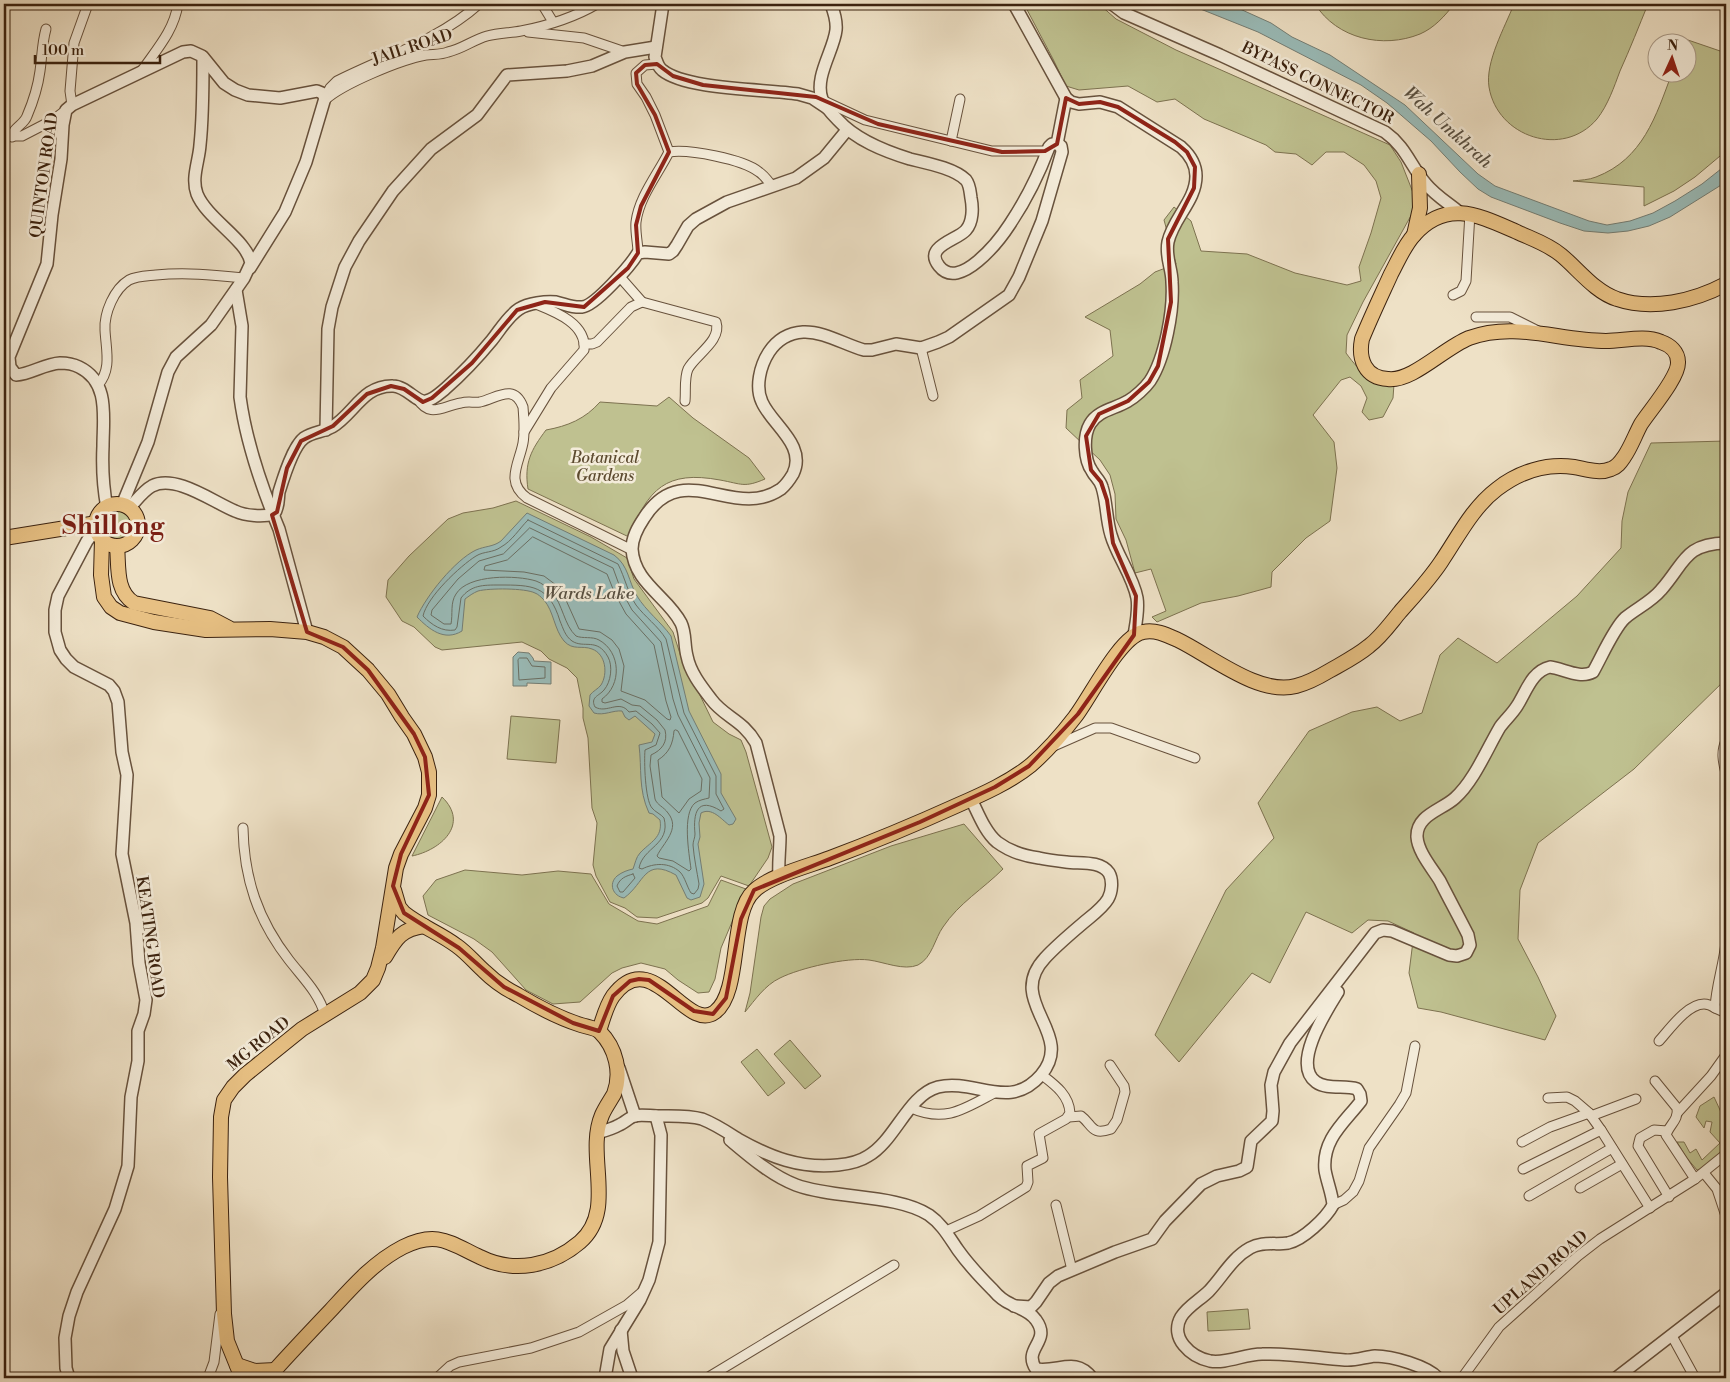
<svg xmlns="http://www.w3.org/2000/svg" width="1730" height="1382" viewBox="0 0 1730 1382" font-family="'Libre Bodoni',serif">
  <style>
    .green { fill: #bfc190; stroke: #7d7250 }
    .water { fill: #9abcb9; stroke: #747e75 }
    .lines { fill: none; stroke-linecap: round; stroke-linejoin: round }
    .shore { stroke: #6a6f64; stroke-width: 1 }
    .minor-casing { stroke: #68523d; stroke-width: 11 }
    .tertiary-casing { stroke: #68523d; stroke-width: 14 }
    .primary-casing { stroke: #3b220f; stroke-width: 16 }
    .minor { stroke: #f4ecda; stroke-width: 9 }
    .tertiary { stroke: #f4ecda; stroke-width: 11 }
    .primary { stroke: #e7c083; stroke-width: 14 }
    .marked { fill: none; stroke: #8f2418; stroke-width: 4; stroke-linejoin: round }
    .labels { text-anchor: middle; stroke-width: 5; stroke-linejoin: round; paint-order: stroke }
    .street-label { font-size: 16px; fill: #3b220f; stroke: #f4ecda }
    .park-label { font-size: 16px; font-style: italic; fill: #5c4a2f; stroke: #f4ecda }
    .water-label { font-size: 18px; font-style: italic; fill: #585042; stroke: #f4ecda }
    .town-label { font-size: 26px; font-weight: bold; fill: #7a1f14; stroke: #f4ecda }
  </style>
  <rect width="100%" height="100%" fill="#eee1c6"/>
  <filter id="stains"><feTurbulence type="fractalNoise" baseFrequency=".004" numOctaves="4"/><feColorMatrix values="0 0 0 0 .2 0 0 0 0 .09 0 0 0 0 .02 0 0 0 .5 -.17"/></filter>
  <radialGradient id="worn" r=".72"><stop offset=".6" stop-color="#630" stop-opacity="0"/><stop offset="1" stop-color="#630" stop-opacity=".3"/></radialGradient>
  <g class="green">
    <path d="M1024,4H1099L1116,19L1176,50L1390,145L1401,162L1414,195L1413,212L1363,302L1347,335L1346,353C1362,375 1368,377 1394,384L1393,398L1383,417L1369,420L1362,412L1367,398L1361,386L1350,377L1341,380L1313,415L1334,442L1337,468L1330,521L1306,538L1272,572L1271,587L1238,596L1201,603L1157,622L1152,617L1166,611L1151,569L1135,573L1126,540L1116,519L1115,494L1110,475L1100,460L1066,428L1067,410L1082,398L1080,380L1113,356L1110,330L1085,317L1140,284L1155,272L1176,264L1164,220L1174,207L1191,221L1201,251L1247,254L1295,273L1347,285L1361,281L1359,267L1371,233L1381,198L1376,181L1364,165L1344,152H1326L1312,165L1296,154L1275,152L1266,145L1204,119L1175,99L1157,102L1128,86L1079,90L1066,86L1053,59Z"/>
    <path d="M1315,4H1454C1445,16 1434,28 1420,34C1383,49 1337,39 1315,4Z"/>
    <path d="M1514,4H1648C1639,26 1630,49 1620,71C1614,87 1608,105 1597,119C1563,159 1497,137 1489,87C1485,62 1505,27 1514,4Z"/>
    <path d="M1685,39L1726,53V151L1695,177L1674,191L1644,206V187L1573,181C1580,180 1589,180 1596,177C1643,159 1656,116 1672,73L1688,72V42H1683Z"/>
    <path d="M669,397L693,418L749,458L765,479C744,488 742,484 720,480C666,470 648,489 629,537L528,489C524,463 531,450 546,430C568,426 585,419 600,402L657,406Z"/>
    <polygon points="1726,441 1726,679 1634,769 1538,843 1520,890 1518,939 1538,977 1556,1016 1545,1040 1441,1012 1418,1008 1409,973 1414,933 1388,921 1368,920 1352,933 1306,912 1270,983 1252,973 1179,1062 1155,1035 1226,890 1274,838 1258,803 1309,731 1352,712 1377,707 1400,721 1422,713 1440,655 1458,638 1497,663 1577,596 1621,548 1622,521 1628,492 1651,443"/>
    <polygon points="516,501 591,537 627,558 634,579 673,632 684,666 693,681 713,722 729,734 741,740 746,752 772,847 768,858 749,886 721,876 708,898 702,903 657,918 637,917 625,908 610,902 596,876 593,865 597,823 592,808 588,738 583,718 583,708 577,678 567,668 549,659 541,651 522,642 442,650 435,647 414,627 402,621 386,597 388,580 409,556 448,519 463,513 493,508"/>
    <circle cx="118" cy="525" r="14"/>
    <polygon points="511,716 560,720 556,763 507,759"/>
    <path d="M442,797C470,824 441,850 412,856Z"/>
    <path d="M964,824L1003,869C983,889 959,903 943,927C935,938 932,958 918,965C904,971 884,962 869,960C847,957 800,968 780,978C765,985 755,1000 745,1012L750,993L761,917L764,906L770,899L793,884L891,846Z"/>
    <polygon points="465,870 522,875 558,871 591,874 609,904 638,921 657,924 708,906 721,880 746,889 721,948 715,979 709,992 698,993 678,980 665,969 641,963 622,968 612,973 580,1002 553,1004 526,990 492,952 474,939 428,915 423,896 436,880"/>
    <polygon points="790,1040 821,1076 805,1089 774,1054"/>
    <polygon points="757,1049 785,1083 768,1096 741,1062"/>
    <polygon points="1714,1097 1726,1123 1726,1151 1705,1169 1697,1170 1686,1157 1677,1142 1684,1142 1690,1153 1696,1149 1702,1160 1720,1143 1710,1132 1712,1122 1706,1121 1704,1128 1696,1117 1700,1106"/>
    <polygon points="1248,1309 1250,1329 1208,1331 1207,1312"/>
  </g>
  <g class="water">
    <polygon points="1188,4 1224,4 1240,9 1271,23 1292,37 1330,55 1405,105 1478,174 1495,186 1589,221 1607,225 1630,221 1653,213 1675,201 1702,184 1726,165 1726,182 1670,217 1649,226 1628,231 1608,233 1584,231 1560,223 1491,197 1478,189 1460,172 1431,141 1387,103 1361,85 1258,32"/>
    <path d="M527,513L614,555C629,566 628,581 637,596C646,611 661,622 671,636L689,711L721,774V793L736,819L733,824L729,825C721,819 712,807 701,813L699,823L700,837L698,844L704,884L700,897L691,900L687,898L676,875C644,857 645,883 624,898C613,896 608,884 617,876C622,872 628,870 633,869C635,864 636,857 640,853C650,842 663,838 660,820L653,814L649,813C638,789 642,769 639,745L652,742L655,734L635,716L629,720L625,717L622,711C613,710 604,716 594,713L589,706L590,695C593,691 598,689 601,685C608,674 606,654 592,649C582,645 573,651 564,641C554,629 554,612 544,600C541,597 538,594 535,593C525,588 489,588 478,591C473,593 469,596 465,599L462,631C444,642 429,629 417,617C426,596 455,560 476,550C485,546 493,547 501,541Z"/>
    <polygon points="518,652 529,653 533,658 534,661 551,662 551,684 527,683 527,686 513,686 513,657"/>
  </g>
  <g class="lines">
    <g class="shore">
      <path d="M528,520L618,564C625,578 628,593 636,605C645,617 658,626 666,639L684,713L716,776V794L724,809L721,811C697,796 693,813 695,834C695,838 693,841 693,845C694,858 697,872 699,884L698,889L694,894L691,893C687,887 685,877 680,872C669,862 654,863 642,869L639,868C643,847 671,845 664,818C661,814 655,812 652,808C645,800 644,761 645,750L656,745L660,733L652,724L636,711L629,712C619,699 607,714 595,707C590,697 599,696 604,690C611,682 613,666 608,657C597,637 584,649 572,641C565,636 563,628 560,621C549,585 532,585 499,585C483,585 471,585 461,598L457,627L455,630C442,632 432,625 423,616C427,597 460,566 476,556C484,551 493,553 501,547C512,541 519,529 528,520Z"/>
      <path d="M530,528L613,568L621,590L632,610L661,642L673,699L678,715L710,778L709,798C705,799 699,800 695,803C682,814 689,853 691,869L689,871L673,861L659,858L657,856C663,843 681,829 668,813C664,807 657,805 655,799L650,766L651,755C662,750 668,742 665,730L657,720L640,706L632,705L621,699L605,703L602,702V699C622,685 621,652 599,640C592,636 583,639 576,636C564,625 563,605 552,592C548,588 542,583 536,581C517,575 468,574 456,594C450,603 453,614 451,624H444L431,615L432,610L458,579L479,561L503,554Z"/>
      <polygon points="533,537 607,574 615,594 626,614 654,645 666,701 671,717 670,720 667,719 645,700 621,691 624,666 619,649 612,640 600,632 579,629 565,598 556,585 544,576 524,572 484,570 485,566 507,560"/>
      <polygon points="520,658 527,658 532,666 545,667 545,678 519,680 518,660"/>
      <path d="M676,730L678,731L702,779L701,791L689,799L679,813L662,797L658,760C669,753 673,744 674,731Z"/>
      <path d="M633,874L635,878L623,892H620L617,886C620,878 626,876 633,874Z"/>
    </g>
    <defs>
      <g id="minor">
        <polyline points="542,4 553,22"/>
        <polyline points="528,32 584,38 625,52"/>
        <polyline points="657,64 645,65 636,73 637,84 646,97 655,115 669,152"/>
        <path d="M141,72C156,50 174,31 178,4"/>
        <path d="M325,98L330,88L337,81C385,57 439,40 479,4"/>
        <path d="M325,100C342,84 402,59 426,55C433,54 441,55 448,52C462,49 473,40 487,36C499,33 510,33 521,31C546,26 575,17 597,4"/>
        <polyline points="822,100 865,120 992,151 1048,151"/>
        <polyline points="72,105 70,91 74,43 88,4"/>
        <polyline points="4,136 22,136 53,120 66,110"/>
        <path d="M12,137C13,127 24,125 27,116C33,102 38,86 40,71C42,57 42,43 46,29"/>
        <polyline points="951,141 960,99"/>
        <path d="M638,253C638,243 635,232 636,222C639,197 658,174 669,152C689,149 743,159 759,172C764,175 768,181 772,186"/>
        <polyline points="620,277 642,302"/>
        <polyline points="1453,295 1461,291 1466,281 1470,213"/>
        <polyline points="1476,317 1510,317 1538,331"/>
        <path d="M584,344H592L597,342L631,307L642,302L716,322C722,341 695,355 688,369C684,378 686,391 685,401"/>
        <polyline points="921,348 933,396"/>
        <path d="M98,385C112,369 106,350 105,330C104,313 114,289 129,280C137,276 147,276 156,275C186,272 214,275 244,278"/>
        <path d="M417,398C430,419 442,406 461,403C468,401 474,403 480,402C497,398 514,383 523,407C524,419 525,432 523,443C519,464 505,482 527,498L632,550"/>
        <path d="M524,432L551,388L584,350C587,324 556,312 536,304"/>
        <path d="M1726,741C1721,751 1723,762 1726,773"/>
        <polyline points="1054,746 1095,728 1111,728 1195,758"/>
        <path d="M243,828C244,879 258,920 289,960C303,978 319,993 325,1015"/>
        <path d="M1726,942C1724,964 1716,986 1715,1008L1726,1013"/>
        <path d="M1659,1041C1669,1030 1687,1004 1704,1004C1708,1004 1712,1006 1715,1008"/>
        <path d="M1655,1081L1677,1108C1679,1120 1669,1125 1666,1135L1695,1179"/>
        <polyline points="1548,1098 1567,1097 1575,1101 1589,1113 1601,1130 1650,1208"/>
        <path d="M911,1108C945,1123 964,1109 994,1093"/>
        <polyline points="1678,1112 1711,1076 1726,1055"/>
        <polyline points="1591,1116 1636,1099"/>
        <path d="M1069,1117L1081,1116C1093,1125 1091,1136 1111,1129L1117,1120L1125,1092L1124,1086L1110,1065"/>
        <polyline points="1667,1131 1654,1130 1640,1138 1638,1146 1669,1197"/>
        <polyline points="1522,1142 1550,1127 1589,1113"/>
        <polyline points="1523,1169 1601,1130"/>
        <polyline points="1704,1173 1717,1189 1726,1216"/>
        <polyline points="1580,1188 1622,1164"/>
        <polyline points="1529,1196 1612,1148"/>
        <polyline points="1056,1205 1072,1270"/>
        <polyline points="1333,1205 1344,1200 1353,1192 1359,1181 1369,1148 1399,1105 1406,1093 1415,1046"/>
        <path d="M946,1231L979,1216L1026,1187L1028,1182L1027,1166L1043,1158L1039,1134L1066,1119L1070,1113C1069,1095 1055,1085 1042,1075"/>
        <polyline points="1672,1336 1695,1378"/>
        <polyline points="208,1378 214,1362 220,1314"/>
        <polyline points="437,1378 450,1366 459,1362 531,1348 579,1332 627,1305 641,1293"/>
        <polyline points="707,1378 894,1265"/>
        <polyline points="1462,1378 1499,1327 1578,1256 1600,1239 1695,1179 1726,1154"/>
      </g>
      <g id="tertiary">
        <path d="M663,4L655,57C657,62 658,67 662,70C686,90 766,89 798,94L812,98L827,108"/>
        <path d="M1014,4L1066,98L1071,102L1079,104L1100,102L1118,107L1181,147C1190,155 1196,164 1196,176C1196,201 1173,218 1168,242C1165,257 1172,268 1172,282C1174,310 1165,358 1150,381C1145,388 1135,397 1128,401C1115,409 1098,410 1090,424C1083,436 1084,460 1092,471C1095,477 1100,480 1102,487C1107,503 1106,519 1111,535C1117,556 1133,576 1137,598C1139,610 1136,623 1134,635"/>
        <path d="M1112,4L1124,13L1220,55L1385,132C1406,147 1410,165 1426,184C1435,195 1448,203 1459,212"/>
        <polyline points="203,57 224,83 235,90 248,95 280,98 317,91 322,93 325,98 306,162 285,212 250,268"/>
        <polyline points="1057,144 1066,98"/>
        <path d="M236,290L242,326L240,397C246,442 262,488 279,529L307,632"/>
        <polyline points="326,430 328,329 332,307 345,267 359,241 393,191 431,149 477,115 507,75 567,71 592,66 625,52 656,47"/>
        <path d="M107,508C103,487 102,467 103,446C103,418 110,382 79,367C73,364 67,363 60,363C44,364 31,374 16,375L10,367L9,357L47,264L52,215L61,159L63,125L66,110L72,105L183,52L191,51L202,56L203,60C203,89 203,117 200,145C199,161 191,178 197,194C207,219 247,240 251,263L244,278L211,325L176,357L168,372L148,442L122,505"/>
        <path d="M129,508C136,501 143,491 152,486C176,474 213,502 235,511C246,516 263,517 274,514C279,508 278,499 279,492C283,479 293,446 304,438C312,432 323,432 332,427C354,414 363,385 393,386C406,386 417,403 426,401C433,400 440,393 445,389C462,374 478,357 492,340C500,330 508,316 519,309C528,303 546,301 556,302C565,304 573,308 582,307C595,306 630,266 638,253L645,252L669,254L673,251L677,245L688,226L696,219L727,202L796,178L824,158L847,130"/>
        <path d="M779,877C778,863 780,850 780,836L756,743C743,720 724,717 711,699C701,686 690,672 687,656C684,645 686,633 681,623C668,597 634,583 632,549C632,537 638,527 644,518C683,456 733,522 781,489C786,485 790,479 793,474C807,445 772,425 762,402C755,387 760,366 769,352C777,340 788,333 803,332C824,331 845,345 864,350H872L896,344L921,348L938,342L949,337L1009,295L1019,277L1042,221L1062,152L1061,146L1057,144H1052L1049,147C1039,174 1026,200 1010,224C999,241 959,292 939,266C923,246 958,240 966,230C973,222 973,208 971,198C970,192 970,185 966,180C954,168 926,163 910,159C884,151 856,140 838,120C832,114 825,107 822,99C814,77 834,50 836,30C837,21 834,12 831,4"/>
        <path d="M1338,992C1327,1010 1291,1064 1316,1082C1327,1090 1345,1085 1357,1089L1360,1094L1361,1101C1345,1122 1322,1139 1325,1170C1327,1182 1332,1193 1333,1205C1326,1218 1303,1240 1288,1243C1275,1245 1262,1241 1250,1248C1232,1258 1223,1276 1209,1291C1200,1300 1188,1306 1181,1317C1169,1338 1191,1357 1210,1361C1226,1364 1245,1354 1262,1354C1290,1353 1317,1358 1345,1360C1355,1361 1365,1357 1375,1356C1392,1356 1427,1366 1438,1378"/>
        <polyline points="619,1068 635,1116"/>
        <path d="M597,1133C604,1131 612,1129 619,1125C624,1123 629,1118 634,1116C641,1114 650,1116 657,1116C672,1116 688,1115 702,1119C715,1124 727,1132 738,1139C770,1157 800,1169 838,1165C848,1164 859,1162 868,1156C895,1141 908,1095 938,1087C975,1078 1009,1112 1041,1075C1077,1033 1004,1002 1045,958C1056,946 1069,935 1082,924C1090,917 1102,909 1108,899C1112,892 1113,880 1109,873C1100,860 1079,864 1066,862C1057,861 1048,860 1039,858C1024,856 1009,851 997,842C985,832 978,813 971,799"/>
        <path d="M730,1140C749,1156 772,1176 796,1185C834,1199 897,1194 929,1215C942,1224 949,1237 958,1250C968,1264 981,1278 993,1290C998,1296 1004,1301 1011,1304C1020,1309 1030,1311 1036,1320C1052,1342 1022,1348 1036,1369C1058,1373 1075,1356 1092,1378"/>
        <path d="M1014,1306L1031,1307L1036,1302L1049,1283L1058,1276L1115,1252L1152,1239L1165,1221L1201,1184L1217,1176L1239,1171L1247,1167L1251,1141L1272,1121L1273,1111L1271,1085L1274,1072L1290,1043L1375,933L1383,930L1392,931L1449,955L1457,956L1466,953L1470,945L1468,935C1459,917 1449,899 1440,881C1432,868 1418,852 1417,837C1416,815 1442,810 1455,798C1474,781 1487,749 1500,727C1505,720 1512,714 1517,706C1526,692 1532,671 1550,667C1564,669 1580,679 1593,672C1601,658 1614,628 1625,618C1637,608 1651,602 1661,590C1685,563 1684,544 1726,543"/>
        <polyline points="621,1330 623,1351 632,1378"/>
        <polyline points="69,1378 66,1368 65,1338 69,1316 77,1292 115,1209 128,1166 131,1097 138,1061 138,1031 144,1014 146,1000 139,963 136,923 122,854 127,775 122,752 118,702 114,691 109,685 74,667 66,659 60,650 55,632 55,610 58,596 87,541 97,528"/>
        <polyline points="605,1378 610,1349 640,1300 649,1280 659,1242 661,1135 656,1116"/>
        <polyline points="1616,1378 1726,1293"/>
      </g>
      <g id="primary">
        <polyline points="1414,235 1420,208 1419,174"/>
        <circle cx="117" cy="525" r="21"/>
        <polyline points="4,538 97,523"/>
        <polyline points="102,539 101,575 104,597 111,607 120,613 154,622 206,630 270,629 307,632 324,637 343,647 368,670 388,694 402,717 414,734 425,757 429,772 429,795 425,808 401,854 396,868 383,948 378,968 373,980 360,993 302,1029 245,1075 233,1087 224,1100 221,1117 220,1177 224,1314 227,1341 242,1378"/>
        <path d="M117,546C119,566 115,591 134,603L210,618L229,628"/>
        <path d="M385,957C396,938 402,929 424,926"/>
        <path d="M599,1031C603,1019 606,1006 613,996C652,943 686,1034 715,1012C742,992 729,913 754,891C769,876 809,866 830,858C873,842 916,824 958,805C983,794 1010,782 1031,765C1047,751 1062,734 1075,717C1090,698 1120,636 1143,632C1155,629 1167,635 1178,640C1211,656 1259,696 1296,686C1308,683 1319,677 1329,671C1343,663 1357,656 1369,646C1381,637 1390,624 1400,612C1414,596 1429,580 1441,562C1458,537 1472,508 1497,489C1519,472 1546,463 1574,467C1586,469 1599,474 1611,469C1617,467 1620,463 1624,457C1631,447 1635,435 1641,424C1650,410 1679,377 1678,362C1678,352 1670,345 1661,342C1644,335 1624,341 1606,341C1559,341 1515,321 1469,338C1444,348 1412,382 1388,379C1365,378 1358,359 1362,339C1371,317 1381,296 1391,274C1398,261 1404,246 1414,235C1447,198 1480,216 1517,232C1532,239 1548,244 1561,255C1578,269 1595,292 1617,299C1652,311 1694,301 1726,284"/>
        <polyline points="237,1365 255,1371 275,1370"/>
        <path d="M270,1378L275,1370C293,1350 312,1330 331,1310C353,1286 374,1262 403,1247C437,1230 450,1243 480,1257C514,1274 552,1266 580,1242C617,1210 585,1155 602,1115C605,1108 610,1101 614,1094C622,1073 616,1048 600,1032C596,1028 587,1027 581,1025C559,1018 538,1007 518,995C506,989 494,981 484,971C475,963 467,953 457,946C440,933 420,926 404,913L399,907L394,890"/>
      </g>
    </defs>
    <use href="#minor" class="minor-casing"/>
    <use href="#tertiary" class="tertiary-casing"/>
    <use href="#primary" class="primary-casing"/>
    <use href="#minor" class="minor"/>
    <use href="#tertiary" class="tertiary"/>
    <use href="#primary" class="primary"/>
  </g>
  <path class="marked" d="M657,64L673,76L703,85L816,97L878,124L1002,152L1045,151L1057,144L1066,98L1079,104L1100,102L1118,107L1175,142L1187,152L1195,167L1194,188L1168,239L1171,302L1158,366L1149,382L1128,401L1099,414L1086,436L1091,470L1101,482L1107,500L1113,543L1136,596L1134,635L1078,714L1029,766L995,787L920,822L754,890L741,919L726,998L713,1014L694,1011L649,980L639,979L630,981L613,996L599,1031L573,1023L504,987L459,948L404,913L393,886L401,854L429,795L425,757L414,734L368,670L343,647L307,632L272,515L277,512L287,468L301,441L333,426L367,394L391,386L404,389L423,402L432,398L472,363L517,310L545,302L584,307L628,268L638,253L636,225L641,206L669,152L655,115L637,84L636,73L645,65Z"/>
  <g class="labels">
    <g class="street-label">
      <text transform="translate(412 46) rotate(-18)" y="6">JAIL ROAD</text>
      <text transform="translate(1318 82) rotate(26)" y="6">BYPASS CONNECTOR</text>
      <text transform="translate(43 175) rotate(-82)" y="6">QUINTON ROAD</text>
      <text transform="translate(151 937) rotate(82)" y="6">KEATING ROAD</text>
      <text transform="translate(258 1043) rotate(-39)" y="6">MG ROAD</text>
      <text transform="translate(1540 1272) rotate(-41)" y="6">UPLAND ROAD</text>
    </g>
    <g class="park-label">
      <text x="605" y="463">Botanical<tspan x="605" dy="18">Gardens</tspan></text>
    </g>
    <g class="water-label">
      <text transform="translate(1448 127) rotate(42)" y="6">Wah Umkhrah</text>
      <text x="589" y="599">Wards Lake</text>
    </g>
    <g class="town-label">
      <text x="113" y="534">Shillong</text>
    </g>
  </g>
  <rect width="1730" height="1382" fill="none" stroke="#eee1c6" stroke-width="20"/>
  <rect x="5" y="5" width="1720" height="1372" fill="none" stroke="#3b220f" stroke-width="2.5"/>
  <rect x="10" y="10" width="1710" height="1362" fill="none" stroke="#3b220f"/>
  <g transform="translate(1672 58) rotate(3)"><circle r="24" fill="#f4ecda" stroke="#aa9b89"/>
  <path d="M0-4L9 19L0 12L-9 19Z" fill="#8f2418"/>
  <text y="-8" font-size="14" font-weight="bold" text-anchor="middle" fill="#3b220f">N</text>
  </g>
  <path d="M35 55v8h125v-8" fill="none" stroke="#3b220f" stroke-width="2.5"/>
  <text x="42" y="55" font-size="15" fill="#3b220f" stroke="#f4ecda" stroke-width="4" paint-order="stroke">100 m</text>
  <rect width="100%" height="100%" filter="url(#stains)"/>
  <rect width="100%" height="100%" fill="url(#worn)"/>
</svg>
